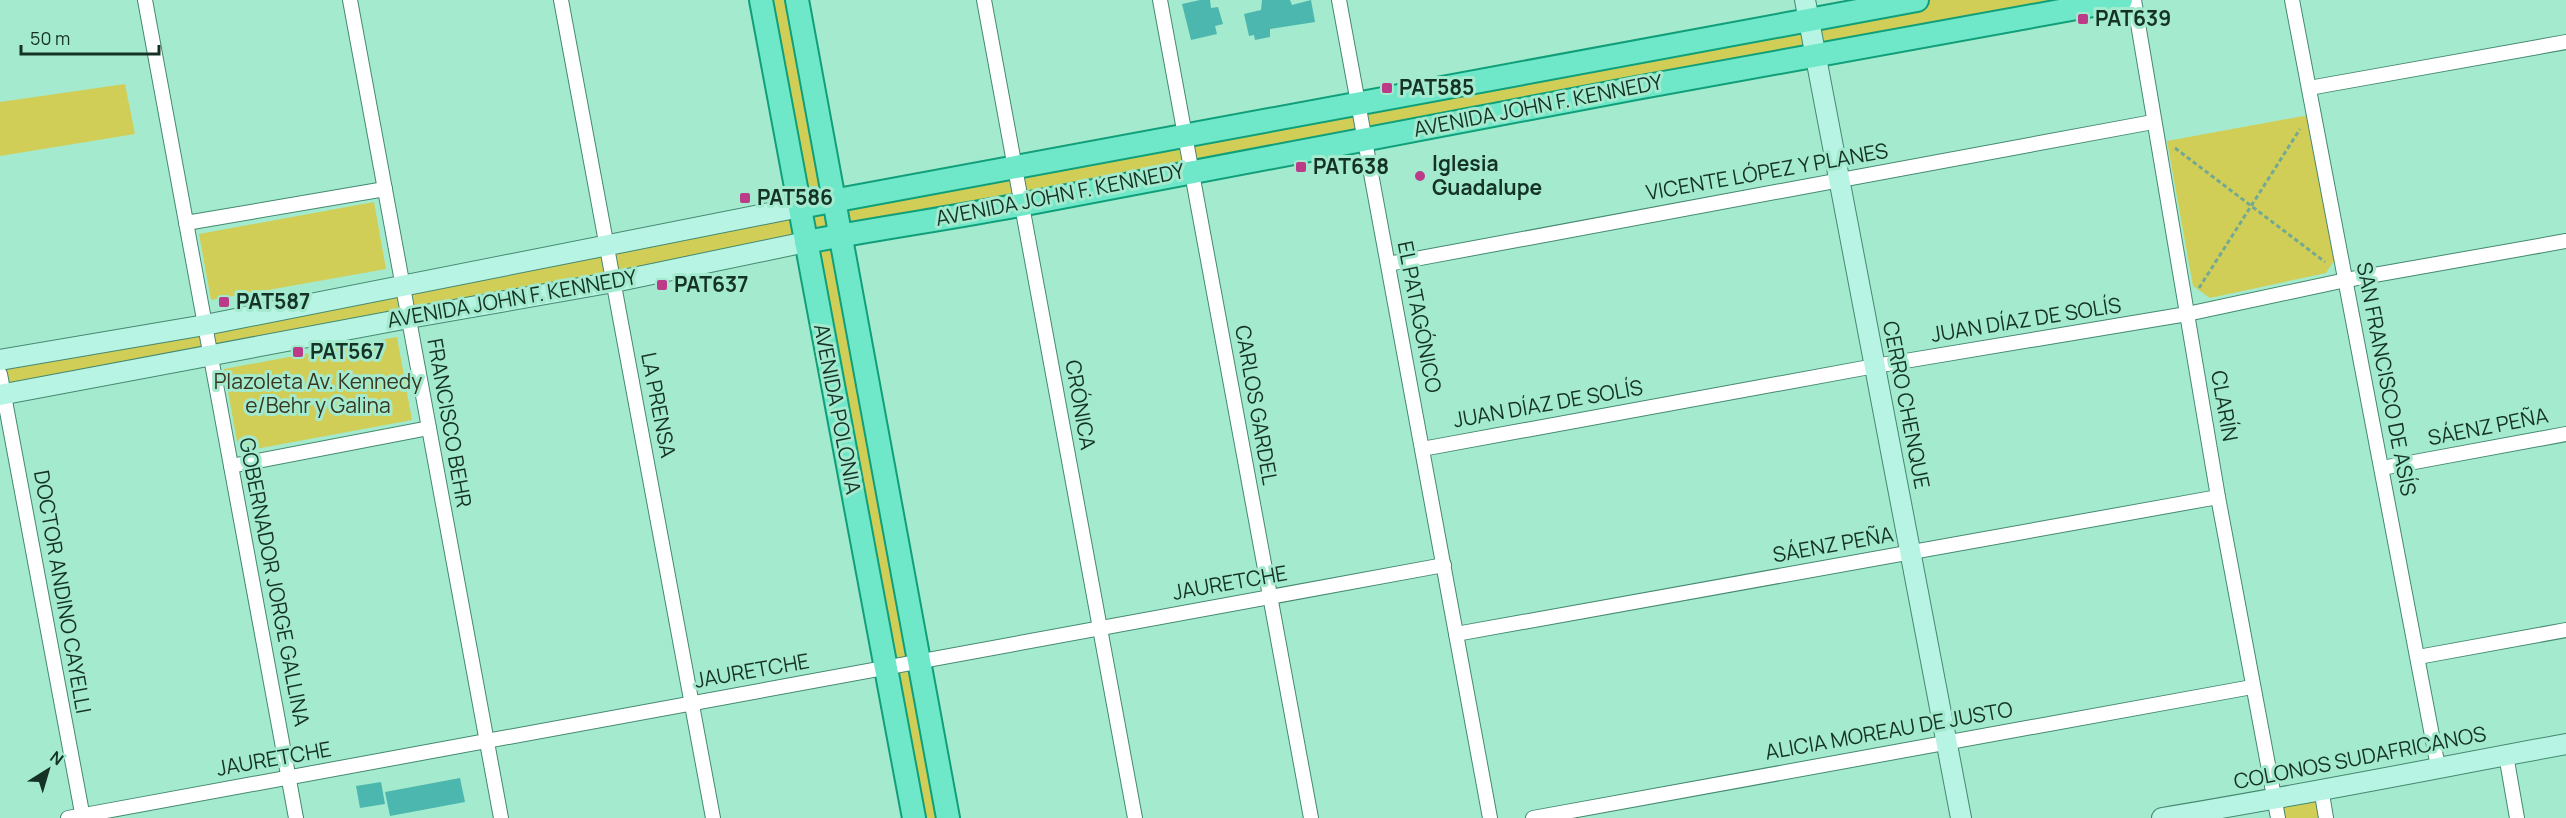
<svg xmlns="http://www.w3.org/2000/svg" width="2566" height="818" viewBox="0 0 2566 818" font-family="Manrope,sans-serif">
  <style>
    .green { fill: #d1ce57 }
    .building { fill: #4cb7ae }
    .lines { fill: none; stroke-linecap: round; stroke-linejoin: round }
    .street-casing { stroke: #448970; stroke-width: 16 }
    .secondary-casing { stroke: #448970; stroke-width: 22 }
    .primary-casing { stroke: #109f79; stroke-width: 26 }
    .path { stroke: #72a993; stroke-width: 3; stroke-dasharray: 4.5 3; stroke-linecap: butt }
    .street { stroke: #fff; stroke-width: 14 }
    .secondary { stroke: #b7f4e4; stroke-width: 20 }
    .primary { stroke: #6ee8c9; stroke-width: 22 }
    .poi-dot { fill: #bb3b88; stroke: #a4eace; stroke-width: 2 }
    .labels { text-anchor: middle; stroke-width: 6; stroke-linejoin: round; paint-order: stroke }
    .poi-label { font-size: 21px; font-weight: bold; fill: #153227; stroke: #a4eace; text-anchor: start }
    .street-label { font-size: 21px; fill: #153227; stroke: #a4eace }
    .park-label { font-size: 21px; fill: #38371f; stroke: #a4eace }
  </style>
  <rect width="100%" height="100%" fill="#a4eace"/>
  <g class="green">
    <polygon points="761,0 797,0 834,200 1917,0 2121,0 841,235 948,818 914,818 806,243 0,395 0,360 799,207"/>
    <polygon points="125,84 135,134 0,156 0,102"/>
    <polygon points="2309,115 2334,261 2326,273 2210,298 2193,286 2167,141"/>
    <polygon points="374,202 386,269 211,300 199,234"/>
    <polygon points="397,337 412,420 239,452 224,369"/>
    <polygon points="2321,788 2326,818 2278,818 2274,799"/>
  </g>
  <g class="building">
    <polygon points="1200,0 1210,0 1211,8 1218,7 1223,24 1215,26 1217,34 1191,40 1182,4"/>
    <polygon points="1262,0 1290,0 1292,5 1311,0 1315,22 1270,29 1270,37 1255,40 1254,35 1249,36 1244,14 1261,10"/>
    <polygon points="460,778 465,802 390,816 385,792"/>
    <polygon points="381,782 385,804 360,808 356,786"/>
  </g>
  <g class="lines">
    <defs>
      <g id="street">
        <polyline points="145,0 296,818"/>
        <polyline points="350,0 501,818"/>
        <polyline points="561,0 713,818"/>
        <polyline points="984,0 1135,818"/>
        <polyline points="1160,0 1311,818"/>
        <polyline points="1339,0 1490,818"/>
        <polyline points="2134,0 2218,497 2278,818"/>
        <polyline points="2292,0 2438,767"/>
        <polyline points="2309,88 2566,42"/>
        <polyline points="186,223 385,189"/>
        <polyline points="1388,264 2153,122"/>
        <polyline points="0,374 83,818"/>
        <polyline points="1422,449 1875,366 2187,314 2346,280 2566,241"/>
        <polyline points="231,466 429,428"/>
        <polyline points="2382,468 2566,434"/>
        <polyline points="1456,634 2218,497"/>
        <polyline points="2418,657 2566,630"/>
        <polyline points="2506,755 2517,818"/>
        <polyline points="2321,788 2326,818"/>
        <polyline points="68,818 1444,565"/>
        <polyline points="1533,818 2252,687"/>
      </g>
      <g id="secondary">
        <polyline points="1805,0 1961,818"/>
        <polyline points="0,360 205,325 800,207"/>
        <polyline points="0,395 409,318 614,282 806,242"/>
        <path d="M2162,818C2297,796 2431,769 2566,744"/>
      </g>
      <g id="primary">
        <polyline points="761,0 914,818"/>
        <polyline points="797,0 948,818"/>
        <polyline points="800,207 1917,0"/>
        <path d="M806,242C879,228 952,218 1025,204C1390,133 1755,65 2121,0"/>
      </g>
    </defs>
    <use href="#street" class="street-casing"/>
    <use href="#secondary" class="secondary-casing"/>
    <use href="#primary" class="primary-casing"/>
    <g class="path">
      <polyline points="2175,148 2325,262"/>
      <polyline points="2199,288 2300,129"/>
    </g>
    <use href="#street" class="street"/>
    <use href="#secondary" class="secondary"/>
    <use href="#primary" class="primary"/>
  </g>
  <g class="poi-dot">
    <rect x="2077" y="13" width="12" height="12" rx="3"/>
    <rect x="1381" y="82" width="12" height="12" rx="3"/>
    <rect x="1295" y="161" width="12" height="12" rx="3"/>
    <circle cx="1420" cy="176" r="6"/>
    <rect x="739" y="192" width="12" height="12" rx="3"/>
    <rect x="656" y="279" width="12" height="12" rx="3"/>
    <rect x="218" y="296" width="12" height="12" rx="3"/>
    <rect x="292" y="346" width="12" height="12" rx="3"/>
  </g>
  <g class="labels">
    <g class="poi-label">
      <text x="2095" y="26">PAT639</text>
      <text x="1399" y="95">PAT585</text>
      <text x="1432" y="171">Iglesia<tspan x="1432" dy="24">Guadalupe</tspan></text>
      <text x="1313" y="174">PAT638</text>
      <text x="757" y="205">PAT586</text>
      <text x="674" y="292">PAT637</text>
      <text x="236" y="309">PAT587</text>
      <text x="310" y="359">PAT567</text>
    </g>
    <g class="street-label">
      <text transform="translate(1538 106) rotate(-11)" y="7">AVENIDA JOHN F. KENNEDY</text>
      <text transform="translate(1767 172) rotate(-10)" y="7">VICENTE LÓPEZ Y PLANES</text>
      <text transform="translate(1060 195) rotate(-11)" y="7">AVENIDA JOHN F. KENNEDY</text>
      <text transform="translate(512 299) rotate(-10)" y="7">AVENIDA JOHN F. KENNEDY</text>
      <text transform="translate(1419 317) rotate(79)" y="7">EL PATAGÓNICO</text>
      <text transform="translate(2026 320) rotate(-9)" y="7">JUAN DÍAZ DE SOLÍS</text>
      <text transform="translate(2386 379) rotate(79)" y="7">SAN FRANCISCO DE ASÍS</text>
      <text transform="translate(1548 404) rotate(-10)" y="7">JUAN DÍAZ DE SOLÍS</text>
      <text transform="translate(658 405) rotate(79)" y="7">LA PRENSA</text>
      <text transform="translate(1080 405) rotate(80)" y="7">CRÓNICA</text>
      <text transform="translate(1256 405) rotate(80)" y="7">CARLOS GARDEL</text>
      <text transform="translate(1906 405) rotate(79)" y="7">CERRO CHENQUE</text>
      <text transform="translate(2224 406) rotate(80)" y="7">CLARÍN</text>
      <text transform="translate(837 409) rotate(79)" y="7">AVENIDA POLONIA</text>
      <text transform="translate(449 423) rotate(80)" y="7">FRANCISCO BEHR</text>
      <text transform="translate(2488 427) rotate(-11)" y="7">SÁENZ PEÑA</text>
      <text transform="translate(1833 545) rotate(-10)" y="7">SÁENZ PEÑA</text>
      <text transform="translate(274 582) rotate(79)" y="7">GOBERNADOR JORGE GALLINA</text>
      <text transform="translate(1230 583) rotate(-10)" y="7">JAURETCHE</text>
      <text transform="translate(62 592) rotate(80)" y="7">DOCTOR ANDINO CAYELLI</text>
      <text transform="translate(752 671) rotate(-10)" y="7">JAURETCHE</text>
      <text transform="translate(1889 731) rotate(-10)" y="7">ALICIA MOREAU DE JUSTO</text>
      <text transform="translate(2360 758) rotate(-11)" y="7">COLONOS SUDAFRICANOS</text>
      <text transform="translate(274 759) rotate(-10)" y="7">JAURETCHE</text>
    </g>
    <g class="park-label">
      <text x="318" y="389">Plazoleta Av. Kennedy<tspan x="318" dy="24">e/Behr y Galina</tspan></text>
    </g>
  </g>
  <g transform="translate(48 770) rotate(37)" stroke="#a4eace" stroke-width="4.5" paint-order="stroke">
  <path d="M0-4.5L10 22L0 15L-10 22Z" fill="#153227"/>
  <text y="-9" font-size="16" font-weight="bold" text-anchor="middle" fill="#153227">N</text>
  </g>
  <path d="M21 45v9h138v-9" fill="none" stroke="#153227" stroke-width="3"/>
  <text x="30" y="45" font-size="18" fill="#153227" stroke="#a4eace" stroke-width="4.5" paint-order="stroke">50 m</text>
</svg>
